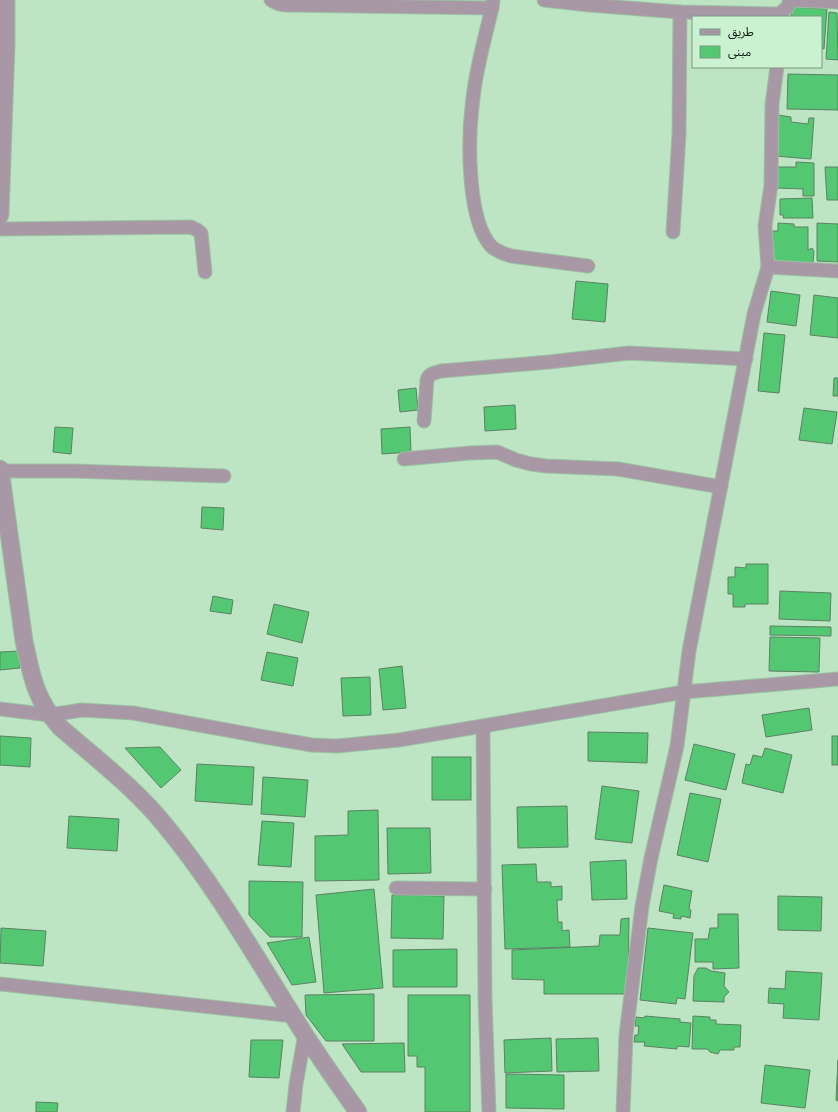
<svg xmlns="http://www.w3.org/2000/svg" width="838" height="1112" viewBox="0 0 838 1112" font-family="'Asap Condensed','Noto Sans Arabic',sans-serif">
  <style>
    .building { fill: #53c772; stroke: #5c8163 }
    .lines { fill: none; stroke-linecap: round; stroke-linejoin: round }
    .minor-casing { stroke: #9cc0a2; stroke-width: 15 }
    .tertiary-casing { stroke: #9cc0a2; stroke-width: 19 }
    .minor { stroke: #a898a6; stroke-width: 13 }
    .tertiary { stroke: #a898a6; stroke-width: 17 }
  </style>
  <rect width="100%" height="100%" fill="#bde5c3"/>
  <g class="building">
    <polygon points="792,7 827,9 824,49 821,48 821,17 791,17"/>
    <polygon points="829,12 837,13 838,60 826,59"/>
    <polygon points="788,74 838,75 838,110 787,109"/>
    <polygon points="778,115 791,117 791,122 808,124 809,118 814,118 811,159 775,156"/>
    <polygon points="796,162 814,163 814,196 803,196 803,189 777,188 777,167 796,167"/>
    <polygon points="825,167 838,167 838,200 827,200"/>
    <polygon points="812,198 813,218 783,218 784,215 780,215 780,199"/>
    <polygon points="778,223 794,224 794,227 808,227 808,250 812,248 814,251 813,263 770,261 771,231 778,231"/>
    <polygon points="817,223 838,224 838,262 817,261"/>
    <polygon points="576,281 608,284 605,322 572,319"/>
    <polygon points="771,291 800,295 796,326 767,322"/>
    <polygon points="814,295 838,298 838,338 810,335"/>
    <polygon points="764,333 785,335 779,393 758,391"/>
    <polygon points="834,378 838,378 838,396 833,396"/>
    <polygon points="416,388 418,410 400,412 398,390"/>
    <polygon points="515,405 516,429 485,431 484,407"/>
    <polygon points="804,408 837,412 832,444 799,440"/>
    <polygon points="55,427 73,428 71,454 53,452"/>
    <polygon points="410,427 411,452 382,454 381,429"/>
    <polygon points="202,507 224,508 223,530 201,528"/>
    <polygon points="746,564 768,564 768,604 745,604 745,607 733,607 733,594 728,594 728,577 735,577 735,567 746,568"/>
    <polygon points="780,591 831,593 830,621 779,619"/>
    <polygon points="213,596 233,600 231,614 210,611"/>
    <polygon points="274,604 309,612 302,643 267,634"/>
    <polygon points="770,626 831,627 831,636 770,635"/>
    <polygon points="770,637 820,638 819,672 769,671"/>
    <polygon points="19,651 20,668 0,670 0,652"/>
    <polygon points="267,652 298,658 293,686 261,680"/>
    <polygon points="402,666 406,708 383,710 379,669"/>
    <polygon points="370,677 371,715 343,716 341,678"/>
    <polygon points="809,708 812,730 766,737 762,715"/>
    <polygon points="588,732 648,733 647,763 588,761"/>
    <polygon points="0,736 31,738 30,767 0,765"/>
    <rect x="832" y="736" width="6" height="29"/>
    <polygon points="694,744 735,754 726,790 685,780"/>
    <polygon points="160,747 181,770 161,788 125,748"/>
    <polygon points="765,748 792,755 783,793 742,783 746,764 750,765 753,755 762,757"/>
    <rect x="432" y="757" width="39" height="43"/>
    <polygon points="197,764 254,767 252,805 195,801"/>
    <polygon points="263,777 308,780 305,817 261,814"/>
    <polygon points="602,786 639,791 632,843 595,839"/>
    <polygon points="690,793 721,799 708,862 677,855"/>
    <polygon points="567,806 568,847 518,848 517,807"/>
    <polygon points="378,810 379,880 315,881 315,836 348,835 348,811"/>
    <polygon points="69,816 119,819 117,851 67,848"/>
    <polygon points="262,821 294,823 291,867 258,865"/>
    <polygon points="387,828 430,828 431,873 388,874"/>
    <polygon points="626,860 627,899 592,900 590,862"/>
    <polygon points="536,864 537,882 551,882 551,887 562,886 562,900 557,900 558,922 562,922 562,931 569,930 570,947 505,949 502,865"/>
    <polygon points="249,881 303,882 302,937 270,937 249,915"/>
    <polygon points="664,885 692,891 689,909 691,910 690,918 681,916 681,919 673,918 674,914 659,911"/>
    <polygon points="374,889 383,988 324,993 316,895"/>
    <polygon points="392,895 444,896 443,939 391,938"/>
    <polygon points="778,896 822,897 821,931 778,930"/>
    <polygon points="718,914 738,914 739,968 713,969 713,962 695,962 695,939 708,939 710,928 718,928"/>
    <polygon points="629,918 628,994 544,994 544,980 512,979 512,950 599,946 600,935 620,935 621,919"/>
    <polygon points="1,928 46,931 43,966 0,963"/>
    <polygon points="648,928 693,933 685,999 677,998 676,1004 640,1000"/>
    <polygon points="309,937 316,982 292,985 267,943"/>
    <polygon points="457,949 457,987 393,987 393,950"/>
    <polygon points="698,968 706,968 711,971 725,973 724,986 729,992 724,997 724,1002 693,1001 694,976"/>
    <polygon points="786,971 822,973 819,1020 783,1018 784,1004 768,1003 769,988 785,989"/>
    <polygon points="374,994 374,1041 326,1041 306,1015 305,995"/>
    <polygon points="408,995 470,995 470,1112 425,1112 425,1067 417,1067 417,1056 408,1056"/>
    <polygon points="645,1016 680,1019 680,1022 691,1023 689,1047 677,1046 677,1049 644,1046 645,1042 634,1042 635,1035 638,1035 639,1026 635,1026 636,1017 644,1018"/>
    <polygon points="693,1016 710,1017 710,1020 716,1020 716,1024 741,1025 740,1047 734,1047 734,1050 720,1050 718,1054 710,1052 707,1049 692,1049"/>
    <polygon points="551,1038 552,1071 505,1073 504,1040"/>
    <polygon points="598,1038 599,1071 557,1072 556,1039"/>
    <polygon points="251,1040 283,1040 279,1078 249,1077"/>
    <polygon points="404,1043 405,1072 361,1072 342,1044"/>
    <polygon points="838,1060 838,1101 836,1100"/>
    <polygon points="765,1065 810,1070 805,1108 761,1103"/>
    <polygon points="506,1074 564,1075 564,1109 506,1108"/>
    <polygon points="36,1102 58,1103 57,1112 36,1112"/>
  </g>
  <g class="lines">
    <defs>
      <g id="minor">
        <polyline points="271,0 279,4 286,5 492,8"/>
        <path d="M493,0L492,8C484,41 475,74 472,107C468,141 467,222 492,247C498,252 505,254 511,256L588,266"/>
        <polyline points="544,0 589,5 680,12 779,14 787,8 790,0"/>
        <polyline points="790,0 838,2"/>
        <polyline points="0,229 191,227 197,230 201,233 205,272"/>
        <polyline points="673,232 679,134 680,12"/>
        <polyline points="768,267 838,271"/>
        <path d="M424,421L427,380C429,373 435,373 441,371L549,362L629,353L746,359"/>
        <polyline points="404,459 470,453 497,452 516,460 531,464 546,466 618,469 721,487"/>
        <polyline points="0,471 73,471 224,476"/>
        <polyline points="0,709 50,715 82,710 133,713 259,736 312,745 337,746 399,740 684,692 838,679"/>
        <polyline points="483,727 485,1000 489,1112"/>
        <polyline points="396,888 485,889"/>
        <polyline points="0,984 294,1016"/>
        <polyline points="293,1112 296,1084 305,1034"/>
        <polyline points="623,1112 626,1035 642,906 651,858 677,746 689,651 754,314 768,267 765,226 771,185 772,104 777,67"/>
      </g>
      <g id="tertiary">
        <polyline points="0,215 6,44 6,0"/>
        <path d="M0,469L24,641C32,677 35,699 60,727C95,758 134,787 164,824C218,889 259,963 305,1035C322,1061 340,1087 358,1112"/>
      </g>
    </defs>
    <use href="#minor" class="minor-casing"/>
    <use href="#tertiary" class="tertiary-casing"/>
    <use href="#minor" class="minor"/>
    <use href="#tertiary" class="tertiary"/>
  </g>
  <rect x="692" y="16" width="130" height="52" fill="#caf2d0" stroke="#7c9a81"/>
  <rect x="700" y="29" width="20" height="6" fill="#a898a6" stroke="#7c9a81"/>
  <text x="728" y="36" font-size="12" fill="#07160a">طريق</text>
  <rect x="700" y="46" width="20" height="12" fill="#53c772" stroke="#7c9a81"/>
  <text x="728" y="56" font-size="12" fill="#07160a">مبنى</text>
</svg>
